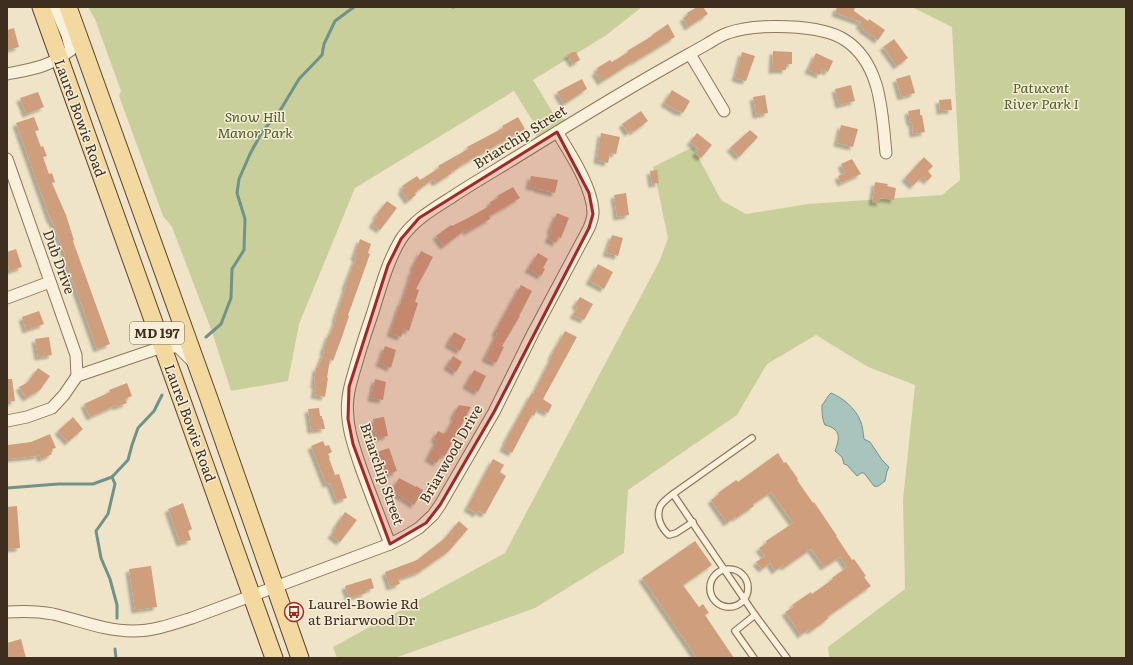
<svg xmlns="http://www.w3.org/2000/svg" width="1133" height="665" viewBox="0 0 1133 665" font-family="Literata,serif">
  <style>
    .green { fill: #c9cf9b }
    .water { fill: #a9c4bc; stroke: #6f938a }
    .lines { fill: none; stroke-linecap: round; stroke-linejoin: round }
    .stream { stroke: #6f938a; stroke-width: 3 }
    .building { fill: #cf9f7d; filter: url(#shadow) }
    .service-casing { stroke: #8d765c; stroke-width: 8 }
    .minor-casing { stroke: #8d765c; stroke-width: 13 }
    .primary-casing { stroke: #5b4430; stroke-width: 19 }
    .service { stroke: #faf1dc; stroke-width: 5.5 }
    .minor { stroke: #faf1dc; stroke-width: 11 }
    .primary { stroke: #f3d9a0; stroke-width: 17 }
    .marked { fill: #9e2a2b; fill-opacity: 0.2; stroke: #9e2a2b; stroke-width: 3; stroke-linejoin: round }
    .labels { text-anchor: middle; stroke-width: 3; stroke-linejoin: round; paint-order: stroke }
    .shield { fill: #f7eed8; stroke: #756857; stroke-width: 1 }
    .shield-label { font-size: 13px; font-weight: bold; fill: #3d2e20 }
    .park-label { font-size: 14px; font-style: italic; fill: #4d5a26; stroke: #f7eed8 }
    .street-label { font-size: 14px; fill: #3d2e20; stroke: #f7eed8 }
    .poi-label { font-size: 14px; fill: #3d2e20; stroke: #f7eed8; text-anchor: start }
  </style>
  <defs>
    <filter id="shadow"><feDropShadow dx="-3.5" dy="3.5" stdDeviation="1" flood-color="#0004"/></filter>
  </defs>
  <rect width="100%" height="100%" fill="#f0e4c8"/>
  <g class="green">
    <polygon points="88,7 642,7 605,36 533,80 555,116 568,120 535,140 537,128 514,91 355,188 299,324 288,381 231,391 212,332 172,227 163,216 119,96 121,91 95,19"/>
    <polygon points="912,7 1126,7 1126,658 829,658 828,647 905,589 903,500 915,385 868,367 816,335 767,364 737,415 628,490 624,553 535,608 395,658 337,658 333,647 505,553 660,260 668,238 653,167 693,147 721,200 746,214 808,204 942,195 960,180 952,27"/>
  </g>
  <path class="water" d="M831,393C843,398 855,408 860,420C863,426 863,433 864,439L870,442L882,460L889,467L887,471L885,481C882,483 878,488 874,486L864,473H861L857,476L847,465L844,464L842,457L835,451C840,438 841,429 825,425C822,419 822,412 822,405C826,401 827,396 831,393Z"/>
  <g class="lines">
    <g class="stream">
      <polyline points="453,7 454,7"/>
      <polyline points="206,337 221,324 231,298 232,269 244,250 245,219 237,193 239,179 250,154 262,132 281,109 299,79 322,55 324,44 335,21 354,7"/>
      <polyline points="7,488 58,484 93,484 112,477"/>
      <polyline points="117,618 117,605 110,579 101,558 96,531 108,514 115,484 112,477 128,460 132,445 138,428 154,411 162,395"/>
      <polyline points="115,649 116,658"/>
    </g>
  </g>
  <g class="building">
    <polygon points="697,7 703,7 708,14 688,27 683,18 688,15 687,13"/>
    <polygon points="837,7 855,7 854,11 868,21 869,19 885,30 878,40 862,29 863,28 859,25 861,22 835,13"/>
    <polygon points="668,24 675,37 634,62 634,61 601,82 595,72 598,70 597,68 610,60 612,62 628,52 627,51 652,36 652,35"/>
    <polygon points="14,28 19,47 7,50 7,30"/>
    <polygon points="894,39 908,58 897,66 883,47"/>
    <polygon points="773,51 792,52 792,64 786,64 786,70 772,70"/>
    <polygon points="573,52 576,52 580,60 573,64 567,55"/>
    <polygon points="742,52 755,56 746,81 735,78"/>
    <polygon points="816,53 833,61 828,72 822,69 820,75 808,70"/>
    <polygon points="910,75 915,93 901,97 896,79"/>
    <polygon points="582,79 587,89 564,104 557,92"/>
    <polygon points="851,85 855,101 839,105 835,89"/>
    <polygon points="672,90 690,101 683,113 680,111 679,112 664,103"/>
    <polygon points="38,92 44,107 26,114 20,98"/>
    <polygon points="765,95 768,113 756,115 753,97"/>
    <polygon points="951,99 952,110 940,111 939,100"/>
    <polygon points="920,109 920,115 922,115 925,132 913,134 912,122 910,123 908,111"/>
    <polygon points="641,111 648,121 633,132 632,130 628,133 622,124"/>
    <polygon points="34,117 39,130 35,131 41,147 43,146 47,156 43,157 49,174 52,173 55,182 52,183 66,215 74,240 73,241 110,344 97,349 64,256 65,255 52,220 51,221 16,123"/>
    <polygon points="518,117 525,129 458,167 459,168 451,172 452,173 436,183 433,179 417,191 417,192 415,193 416,195 408,201 401,190 404,188 402,186 417,176 420,180 439,168 438,166 468,149 467,147 503,128 502,126"/>
    <polygon points="841,125 858,129 853,147 837,143"/>
    <polygon points="750,130 758,137 739,157 730,148"/>
    <polygon points="601,133 620,137 616,154 610,153 608,163 597,160"/>
    <polygon points="697,133 712,145 701,158 695,153 699,149 690,142"/>
    <polygon points="924,157 933,166 928,171 932,176 927,181 923,177 921,179 920,178 913,186 905,178"/>
    <polygon points="852,159 861,174 841,183 838,176 845,173 841,164"/>
    <polygon points="657,170 659,183 652,184 650,171"/>
    <polygon points="531,176 558,180 555,193 538,189 538,188 529,186"/>
    <polygon points="875,182 888,184 887,186 896,188 894,200 880,198 880,203 872,202"/>
    <polygon points="513,187 520,198 489,216 490,219 467,232 466,229 444,246 436,236 451,225 452,226 470,217 491,205 490,202 498,198 497,196"/>
    <polygon points="626,193 629,215 617,217 614,195"/>
    <polygon points="387,201 397,208 380,230 372,224 377,216 376,215"/>
    <polygon points="557,213 569,218 561,238 558,237 556,243 548,239 552,231 550,230"/>
    <polygon points="612,235 623,238 618,256 606,253"/>
    <polygon points="360,239 371,244 368,253 370,254 351,307 348,315 349,316 342,337 333,361 330,359 327,378 328,378 325,397 314,395 316,385 314,385 316,367 318,368 324,352 323,351 329,334 330,335 336,320 335,319 346,287 345,286 356,258 354,257"/>
    <polygon points="16,249 22,267 10,271 7,264 7,252"/>
    <polygon points="421,251 433,257 416,289 419,290 415,302 418,303 409,331 404,329 401,337 390,333 401,302 402,302 411,276 410,276 414,268 413,267"/>
    <polygon points="538,253 548,259 543,268 545,269 541,276 528,269"/>
    <polygon points="598,264 613,272 604,289 589,281"/>
    <polygon points="521,285 532,291 519,316 520,316 502,346 504,347 496,363 485,358 497,334 495,332"/>
    <polygon points="580,297 593,304 584,320 573,315 578,307 575,305"/>
    <polygon points="39,311 44,324 26,330 22,317"/>
    <polygon points="565,331 577,337 543,399 552,405 548,413 538,408 534,416 532,415 512,453 503,448 506,441 506,440 532,393 533,394 552,357 551,356"/>
    <polygon points="454,332 466,339 460,351 448,344"/>
    <polygon points="49,337 52,355 38,357 35,339"/>
    <polygon points="385,346 396,350 391,368 379,363"/>
    <polygon points="453,356 462,362 456,372 447,366"/>
    <polygon points="38,368 50,376 40,390 26,398 19,387 27,383"/>
    <polygon points="474,370 486,376 478,392 466,385"/>
    <polygon points="7,379 12,379 15,401 7,402"/>
    <polygon points="375,379 386,382 383,400 371,398"/>
    <polygon points="127,383 132,396 125,399 127,403 116,407 116,405 90,417 84,404 110,392 109,390"/>
    <polygon points="459,405 471,407 445,456 441,455 437,463 428,458 437,440 434,439 438,431 444,434 445,432 446,433 455,417 453,416"/>
    <polygon points="319,408 320,416 322,416 322,419 323,419 325,429 311,430 308,409"/>
    <polygon points="73,417 83,429 68,442 58,431"/>
    <polygon points="384,417 388,436 376,438 373,419"/>
    <polygon points="50,434 56,448 52,449 53,451 51,452 52,454 41,459 39,454 36,456 8,459 7,445 31,442"/>
    <polygon points="323,441 325,446 329,445 332,452 328,454 330,458 329,458 335,475 339,474 347,498 337,501 330,483 326,484 311,446"/>
    <polygon points="389,448 397,471 387,475 385,470 384,470 377,452"/>
    <polygon points="778,453 784,463 786,462 798,479 797,480 813,503 814,502 837,536 836,536 852,560 854,559 866,576 864,577 871,586 827,617 829,618 811,631 809,629 801,635 785,612 794,607 792,605 811,592 812,594 833,579 832,578 847,567 840,557 824,567 811,549 785,567 783,565 775,571 770,563 762,569 756,562 765,556 759,548 767,543 766,541 793,523 771,492 753,504 754,506 736,518 735,517 727,523 711,500 719,494 718,493 736,480 738,482"/>
    <polygon points="493,459 504,465 500,472 506,476 485,514 478,511 477,514 467,508"/>
    <polygon points="399,478 416,487 416,486 423,490 414,505 392,490"/>
    <polygon points="183,503 192,529 188,531 191,540 180,543 168,509"/>
    <polygon points="17,506 20,548 7,549 7,507"/>
    <polygon points="345,512 357,520 340,542 331,535 336,528 335,527"/>
    <polygon points="459,521 468,529 449,551 419,572 398,579 400,584 390,587 385,572 417,560 445,538"/>
    <polygon points="695,541 712,565 683,585 699,607 703,604 709,613 705,615 734,658 697,658 642,578"/>
    <polygon points="151,566 157,607 135,610 129,569"/>
    <polygon points="371,578 374,588 365,591 366,593 349,598 345,586"/>
    <polygon points="21,639 26,658 7,658 7,643"/>
  </g>
  <g class="lines">
    <defs>
      <g id="service">
        <polyline points="673,494 755,615 787,658"/>
        <path d="M693,522L676,533L669,535C661,528 655,516 661,505C664,501 669,497 673,494L752,438"/>
        <circle cx="729" cy="588" r="19"/>
        <polyline points="754,658 735,631 755,615"/>
      </g>
      <g id="minor">
        <polyline points="690,54 724,111"/>
        <path d="M7,74C33,69 49,67 71,50L67,35L55,7"/>
        <polyline points="7,159 76,355 77,376"/>
        <polyline points="7,298 50,282"/>
        <polyline points="7,421 27,417 52,408 64,395 77,376 162,347 178,347 193,362"/>
        <path d="M390,544C380,518 370,493 361,468C353,445 345,422 348,398C349,387 353,376 356,365C361,348 366,332 372,315C380,290 387,262 401,239C414,220 433,209 452,197C467,187 482,178 497,169C554,134 611,98 670,65C682,58 695,51 707,44C714,40 721,35 728,33C756,23 821,24 845,40C882,64 882,115 886,153"/>
        <path d="M7,612C22,611 38,611 53,614C79,620 105,631 133,631C154,631 173,624 192,618L390,544L404,537L419,528L433,515L440,505L494,412L533,333L589,228C591,223 593,218 593,213C593,188 570,153 557,132"/>
      </g>
      <g id="primary">
        <polyline points="41,7 274,658"/>
        <polyline points="68,7 208,396 300,658"/>
      </g>
    </defs>
    <use href="#service" class="service-casing"/>
    <use href="#minor" class="minor-casing"/>
    <use href="#primary" class="primary-casing"/>
    <use href="#service" class="service"/>
    <use href="#minor" class="minor"/>
    <use href="#primary" class="primary"/>
  </g>
  <path class="marked" d="M557,132L589,193L593,214L589,228L494,412L440,505L426,523L390,544L353,444L348,419L349,387L388,265L401,239L419,218Z"/>
  <defs>
    <symbol id="bus-ring" viewBox="-11 -11 22 22"><circle r="9.5" fill="#f7eed8" stroke="#9e2a2b" stroke-width="1.5"/><path d="M-5-6H5V4H4V6H2V4H-2V6H-4V4H-5ZM-3.5-4V0h7V-4ZM-3.5 1.2v1.5H-2V1.2ZM2 1.2v1.5H3.5V1.2Z" fill="#9e2a2b"/></symbol>
  </defs>
  <g fill-rule="evenodd">
    <use href="#bus-ring" x="283" y="601" width="22" height="22"/>
  </g>
  <g class="labels">
    <rect class="shield" x="130" y="322" width="54" height="22" rx="3"/>
    <g class="shield-label">
      <text x="157" y="338">MD 197</text>
    </g>
    <g class="park-label">
      <text x="1041" y="93">Patuxent<tspan x="1041" dy="16">River Park I</tspan></text>
      <text x="255" y="122">Snow Hill<tspan x="255" dy="16">Manor Park</tspan></text>
    </g>
    <g class="street-label">
      <text transform="translate(80 118) rotate(70)" y="5">Laurel Bowie Road</text>
      <text transform="translate(520 137) rotate(-32)" y="5">Briarchip Street</text>
      <text transform="translate(59 262) rotate(70)" y="5">Dub Drive</text>
      <text transform="translate(190 423) rotate(70)" y="5">Laurel Bowie Road</text>
      <text transform="translate(451 454) rotate(-60)" y="5">Briarwood Drive</text>
      <text transform="translate(382 474) rotate(71)" y="5">Briarchip Street</text>
    </g>
    <g class="poi-label">
      <text x="308" y="609">Laurel-Bowie Rd<tspan x="308" dy="16">at Briarwood Dr</tspan></text>
    </g>
  </g>
  <rect width="1133" height="665" fill="none" stroke="#3d2e20" stroke-width="16"/>
</svg>
